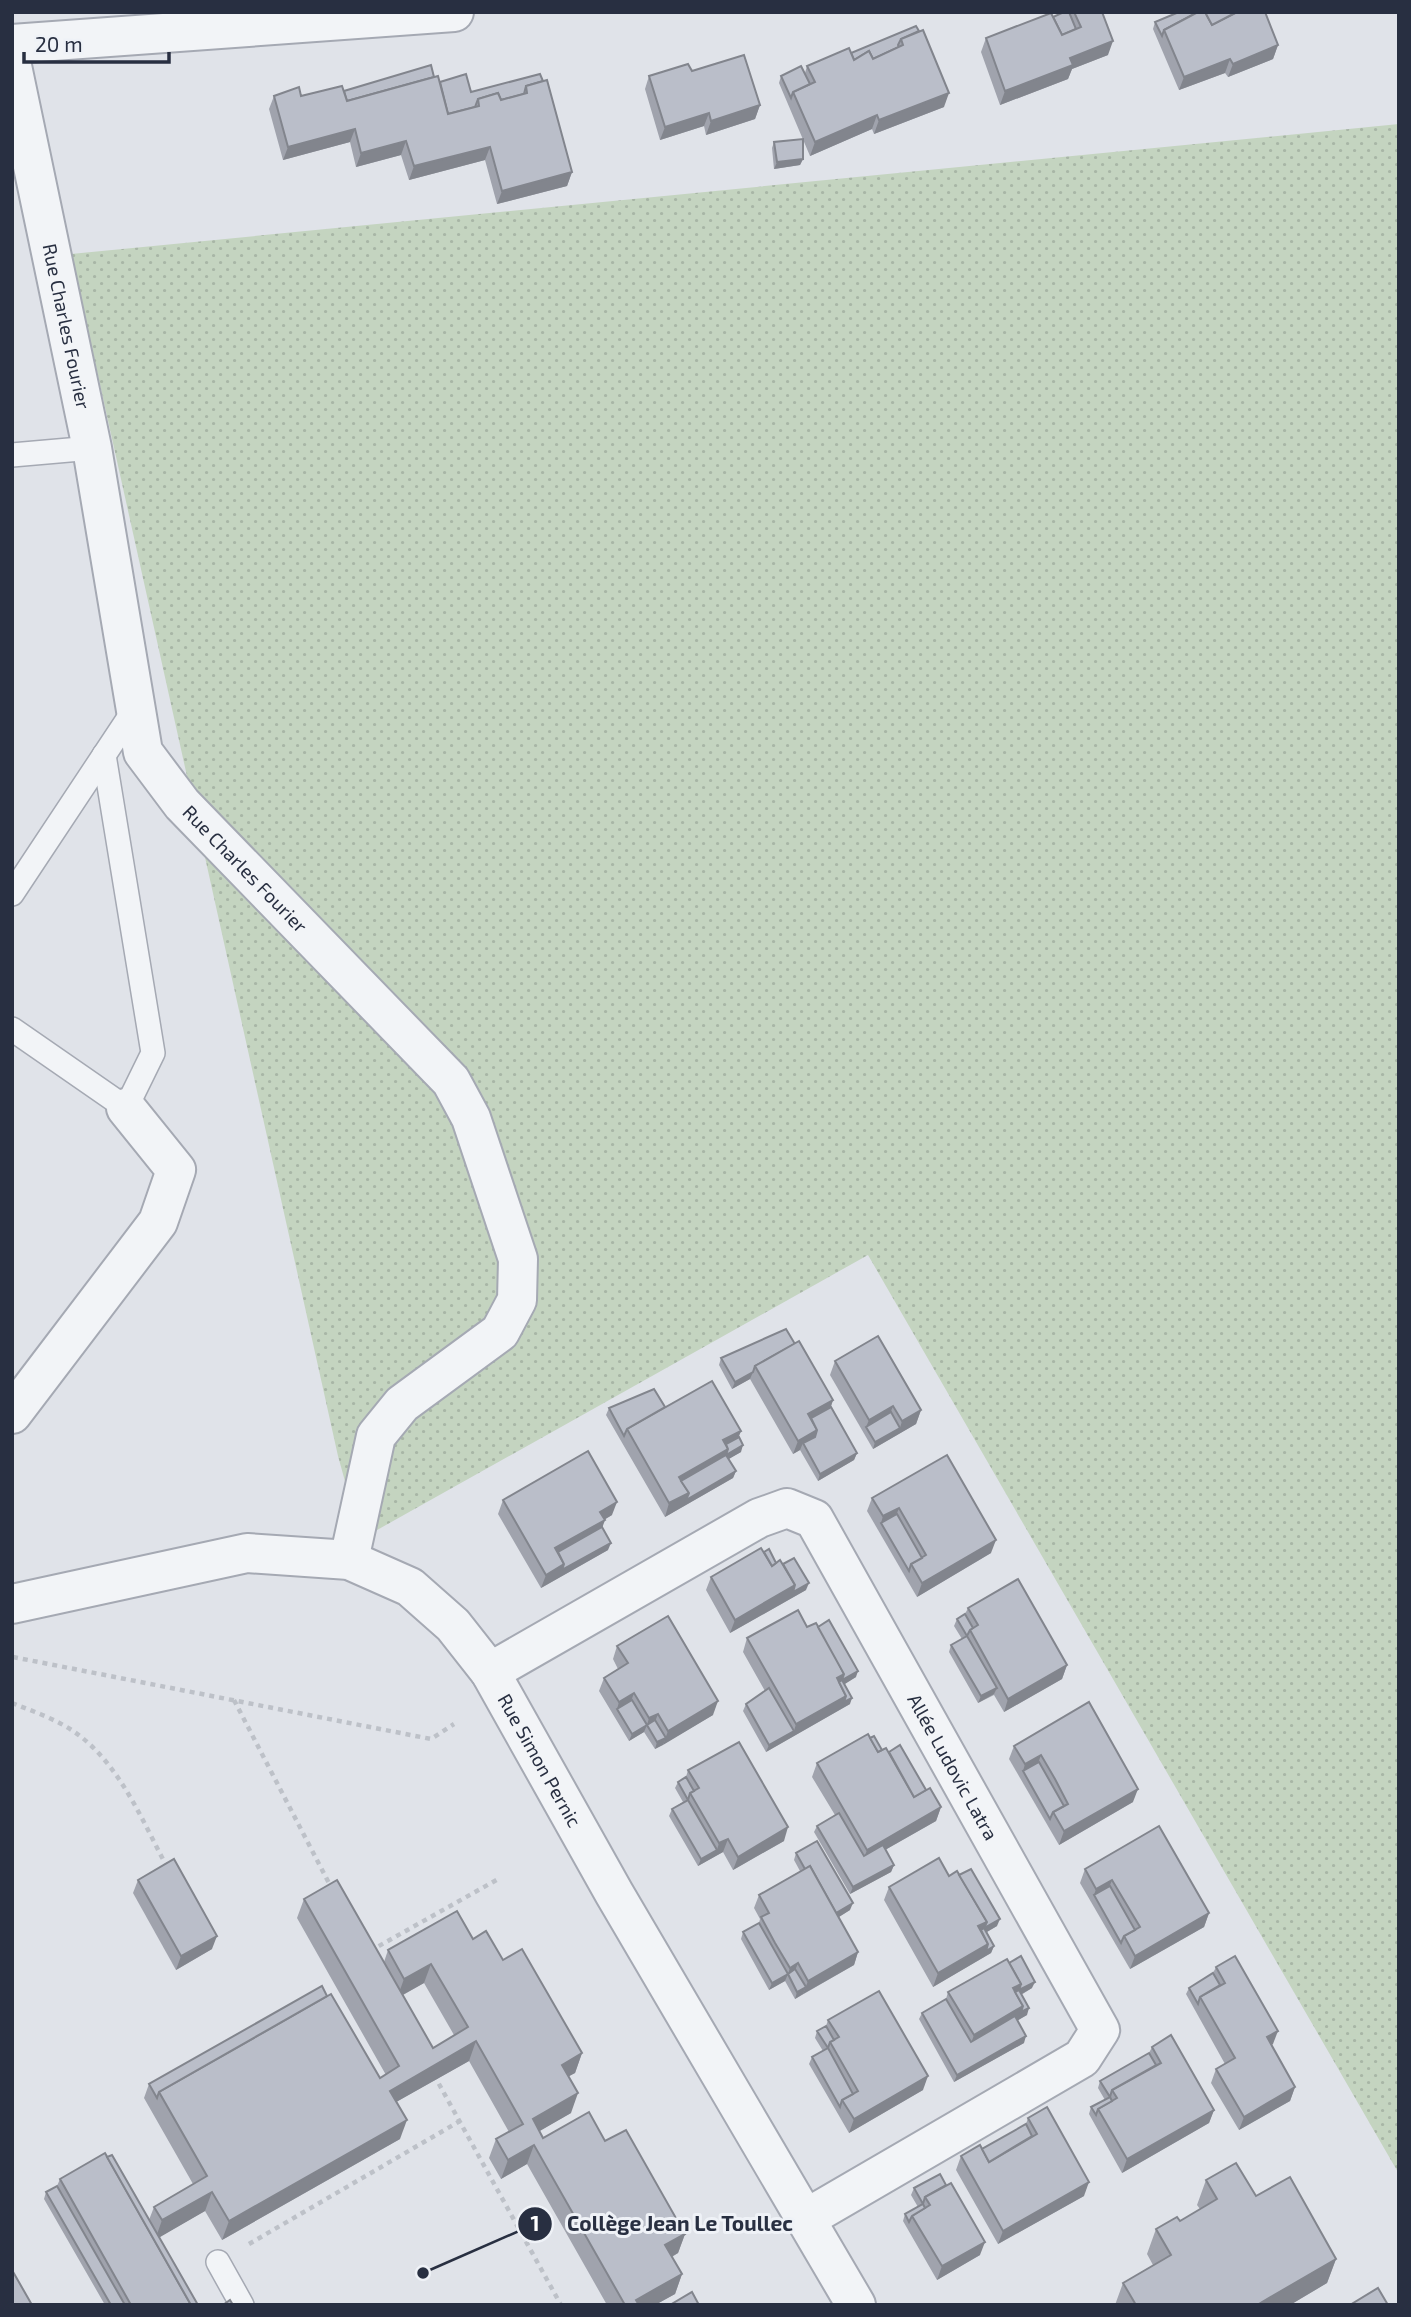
<svg xmlns="http://www.w3.org/2000/svg" width="1411" height="2317" viewBox="0 0 1411 2317" font-family="'Exo 2',sans-serif">
  <style>
    .grass { fill: url(#grass-dots) }
    .lines { fill: none; stroke-linecap: round; stroke-linejoin: round }
    .service-casing { stroke: #a5a9b3; stroke-width: 26 }
    .minor-casing { stroke: #a5a9b3; stroke-width: 42 }
    .path { stroke: #bdc1c8; stroke-width: 4.5; stroke-dasharray: 5 5; stroke-linecap: butt }
    .service { stroke: #f2f4f7; stroke-width: 23 }
    .minor { stroke: #f2f4f7; stroke-width: 38 }
    .wall { fill: #a0a3ad; fill-rule: evenodd }
    .shaded-wall { fill: #82858d }
    .building { fill: #babec9; stroke: #82858d; stroke-width: 2 }
    .labels { text-anchor: middle; stroke-width: 6; stroke-linejoin: round; paint-order: stroke }
    .street-label { font-size: 19px; fill: #282f41; stroke: #eff2f7 }
    .leader { fill: none; stroke: #282f41; stroke-width: 2.5 }
    .callout-dot { fill: #282f41; stroke: #eff2f7; stroke-width: 2.5 }
    .mark-label { font-size: 21px; text-anchor: middle; font-weight: bold; fill: #fff }
    .callout-label { font-size: 21px; text-anchor: middle; font-weight: bold; fill: #282f41; stroke: #eff2f7; stroke-width: 6; stroke-linejoin: round; paint-order: stroke }
  </style>
  <defs>
    <pattern id="grass-dots" width="8" height="8" patternUnits="userSpaceOnUse" patternTransform="scale(1.75)"><rect width="8" height="8" fill="#c4d4c0"/><path d="M2 2h.1M6 6h.1" fill="none" stroke="#a8b6a6" stroke-width="1.8" stroke-linecap="round"/></pattern>
  </defs>
  <rect width="100%" height="100%" fill="#e0e3e9"/>
  <polygon class="grass" points="1399,124 1399,2174 868,1255 361,1539 338,1456 71,254"/>
  <g class="lines">
    <defs>
      <g id="service">
        <polyline points="12,455 92,448"/>
        <polyline points="12,894 136,707"/>
        <polyline points="12,1029 126,1108 153,1053 104,755"/>
        <polyline points="218,2262 242,2305"/>
      </g>
      <g id="minor">
        <polyline points="12,44 454,12"/>
        <path id="s1" d="M12,66L92,448L143,752L182,804L451,1081L471,1118L518,1259L517,1300L500,1332L402,1404L376,1436L349,1560"/>
        <polyline points="12,1414 158,1222 176,1170 126,1108"/>
        <path id="s2" d="M12,1604L247,1553L349,1560L410,1587L453,1625L490,1672L614,1893L856,2305"/>
        <path id="s3" d="M490,1672L759,1518L787,1508L814,1519L1100,2030L1082,2058L807,2218"/>
      </g>
    </defs>
    <use href="#service" class="service-casing"/>
    <use href="#minor" class="minor-casing"/>
    <g class="path">
      <polyline points="13,1657 431,1739 454,1724"/>
      <polyline points="234,1700 332,1889"/>
      <path d="M12,1703C35,1712 61,1721 80,1736C121,1768 142,1820 166,1865"/>
      <polyline points="370,1951 500,1878"/>
      <polyline points="434,2075 561,2305"/>
      <polyline points="249,2244 460,2121"/>
    </g>
    <use href="#service" class="service"/>
    <use href="#minor" class="minor"/>
  </g>
  <g class="wall">
    <polygon points="1064,12 1102,12 1108,55 1072,69 1068,79 1000,105 981,52 986,38 1053,17"/>
    <polygon points="1155,22 1278,45 1273,59 1228,77 1225,73 1179,90 1153,29"/>
    <polygon points="916,26 944,107 874,134 872,129 810,156 779,83 781,76 805,73 807,66 851,53"/>
    <polygon points="692,71 760,105 755,119 706,135 704,126 660,140 645,89 649,76"/>
    <polygon points="540,74 572,172 567,186 497,204 485,160 409,180 401,155 356,167 350,142 283,160 269,109 274,96 301,96 344,91 434,77 440,82 471,92"/>
    <polygon points="774,142 803,159 800,165 774,169 772,148"/>
    <polygon points="795,1344 833,1400 831,1407 857,1453 854,1460 818,1481 800,1450 793,1454 750,1379 732,1389 719,1365 721,1358"/>
    <polygon points="835,1361 921,1410 916,1424 873,1449 830,1375"/>
    <polygon points="665,1407 739,1437 741,1452 728,1459 736,1471 733,1478 665,1517 606,1415 609,1408"/>
    <polygon points="947,1455 991,1553 917,1597 867,1511 872,1498"/>
    <polygon points="503,1500 612,1515 604,1520 602,1527 608,1550 541,1588 498,1514"/>
    <polygon points="764,1552 776,1563 783,1564 806,1590 730,1633 706,1590 711,1577"/>
    <polygon points="968,1608 1067,1665 1062,1679 1004,1712 994,1695 978,1703 949,1652 951,1645 962,1639 954,1626 957,1619 965,1614"/>
    <polygon points="807,1627 856,1677 844,1684 850,1704 766,1752 743,1711 746,1704 765,1691 743,1652 747,1638"/>
    <polygon points="617,1646 713,1715 655,1749 644,1732 629,1741 599,1691 604,1678 618,1669 613,1659"/>
    <polygon points="1089,1702 1133,1802 1059,1845 1009,1759 1014,1746"/>
    <polygon points="870,1738 882,1750 889,1752 941,1807 936,1821 885,1850 894,1865 891,1872 850,1894 814,1832 817,1826 835,1815 812,1777 817,1763"/>
    <polygon points="688,1770 784,1841 733,1870 723,1852 698,1866 669,1816 672,1809 683,1802 675,1788 678,1782 686,1777"/>
    <polygon points="796,1853 850,1910 839,1917 858,1952 854,1965 795,1999 785,1981 769,1990 741,1939 743,1932 759,1923 760,1919 754,1908 759,1895 800,1871 794,1860"/>
    <polygon points="1085,1869 1209,1913 1204,1927 1130,1969 1080,1883"/>
    <polygon points="949,1876 997,1926 987,1932 994,1946 991,1953 933,1987 884,1900 889,1887"/>
    <polygon points="138,1880 212,1949 176,1970 133,1893"/>
    <path d="M304,1899L384,1962L388,1950L473,1939L503,1960L582,2053L575,2073L568,2076L571,2113L539,2131L543,2138L605,2141L685,2234L678,2253L672,2257L682,2274L675,2294L655,2305H607L527,2164L501,2179L489,2158L496,2139L509,2132L469,2061L396,2102L400,2139L222,2240L205,2211L159,2237L198,2305H105L44,2199L46,2192L57,2186L60,2179L149,2220L154,2207L193,2184L144,2098L149,2084L327,1996L380,2078L386,2075L297,1918ZM424,1983L454,2035L433,2048L403,1995Z"/>
    <polygon points="1009,1963 1032,1988 1021,1995 1027,2015 1017,2020 1024,2043 954,2082 919,2019 922,2013 946,1999 948,1992"/>
    <polygon points="1216,1967 1273,2044 1271,2045 1295,2087 1290,2101 1239,2130 1211,2083 1216,2069 1225,2064 1186,1994 1189,1988 1213,1973"/>
    <polygon points="828,2020 923,2090 849,2133 809,2064 812,2057 823,2051 815,2038 817,2031 826,2026"/>
    <polygon points="1152,2047 1214,2110 1209,2123 1122,2173 1089,2114 1091,2107 1105,2100 1098,2088 1100,2081 1149,2053"/>
    <polygon points="1028,2118 1084,2196 998,2244 956,2170 961,2156 982,2149 1026,2124"/>
    <polygon points="940,2174 980,2255 937,2280 903,2221 905,2214 918,2207 911,2195 914,2188"/>
    <polygon points="1206,2180 1256,2196 1336,2259 1327,2283 1290,2305 1115,2305 1123,2283 1153,2265 1147,2254 1156,2229 1180,2221 1200,2209 1197,2205"/>
  </g>
  <g class="shaded-wall">
    <polygon points="1113,41 1108,55 1072,69 1068,79 1000,105 1005,91 1070,58"/>
    <polygon points="1278,45 1273,59 1228,77 1233,64"/>
    <polygon points="1230,59 1225,73 1179,90 1184,77"/>
    <polygon points="949,93 944,107 874,134 879,120"/>
    <polygon points="760,105 755,119 706,135 711,121"/>
    <polygon points="709,113 704,126 660,140 665,127"/>
    <polygon points="877,115 872,129 810,156 815,142"/>
    <polygon points="355,129 350,142 283,160 288,147"/>
    <polygon points="406,141 401,155 356,167 361,153"/>
    <polygon points="490,147 485,160 409,180 414,166"/>
    <polygon points="803,159 800,165 774,169 777,162"/>
    <polygon points="572,172 567,186 497,204 502,191"/>
    <polygon points="753,1372 750,1379 732,1389 735,1382"/>
    <polygon points="833,1400 828,1414 806,1421 808,1414"/>
    <polygon points="893,1406 888,1419 866,1427 869,1420"/>
    <polygon points="921,1410 916,1424 873,1449 875,1442 900,1428 902,1421"/>
    <polygon points="817,1430 812,1444 803,1443 800,1450 793,1454 798,1441"/>
    <polygon points="741,1431 736,1444 721,1447 723,1440"/>
    <polygon points="743,1445 741,1452 679,1488 679,1477 728,1449"/>
    <polygon points="857,1453 854,1460 818,1481 820,1474"/>
    <polygon points="736,1471 733,1478 665,1517 669,1503"/>
    <polygon points="617,1502 612,1515 595,1525 600,1512"/>
    <polygon points="899,1508 894,1521 881,1523 883,1516"/>
    <polygon points="605,1520 600,1534 553,1555 555,1548"/>
    <polygon points="996,1540 991,1553 917,1597 922,1583"/>
    <polygon points="611,1543 608,1550 541,1588 546,1575 564,1564"/>
    <polygon points="809,1583 806,1590 730,1633 735,1620 795,1585"/>
    <polygon points="1067,1665 1062,1679 1004,1712 1008,1699"/>
    <polygon points="858,1671 856,1677 837,1689 837,1678 844,1674"/>
    <polygon points="997,1688 994,1694 978,1703 981,1696"/>
    <polygon points="634,1693 629,1707 617,1709 619,1702"/>
    <polygon points="846,1696 852,1698 850,1704 766,1752 769,1745 794,1731 796,1724"/>
    <polygon points="718,1701 713,1715 663,1745 668,1731"/>
    <polygon points="658,1714 653,1727 647,1725 649,1718"/>
    <polygon points="647,1725 644,1732 629,1741 632,1734"/>
    <polygon points="666,1738 663,1745 655,1749 657,1742"/>
    <polygon points="1041,1755 1036,1769 1023,1771 1025,1764"/>
    <polygon points="1138,1789 1133,1802 1059,1845 1064,1831"/>
    <polygon points="941,1807 936,1821 862,1863 867,1850"/>
    <polygon points="788,1827 784,1841 733,1870 738,1857"/>
    <polygon points="728,1839 723,1852 698,1866 701,1859 717,1850 719,1843"/>
    <polygon points="894,1865 891,1872 850,1894 853,1887"/>
    <polygon points="1112,1880 1107,1893 1094,1895 1096,1889"/>
    <polygon points="853,1903 850,1910 829,1923 832,1916"/>
    <polygon points="1209,1913 1204,1927 1130,1969 1135,1956"/>
    <polygon points="1000,1919 997,1926 978,1937 978,1926 987,1922"/>
    <polygon points="217,1936 212,1949 176,1970 181,1956"/>
    <polygon points="988,1944 994,1946 991,1953 933,1987 938,1973"/>
    <polygon points="858,1952 854,1965 803,1994 808,1981"/>
    <polygon points="798,1963 793,1976 788,1974 790,1968"/>
    <polygon points="431,1964 424,1983 397,1998 404,1979"/>
    <polygon points="788,1974 785,1981 769,1990 772,1983"/>
    <polygon points="1035,1982 1032,1988 1013,1999 1013,1988 1021,1984"/>
    <polygon points="806,1987 803,1994 795,1999 797,1992"/>
    <polygon points="1023,2006 1029,2008 1027,2015 969,2049 974,2035"/>
    <polygon points="1278,2031 1273,2044 1262,2050 1267,2037"/>
    <polygon points="1026,2036 1024,2043 954,2082 957,2075"/>
    <polygon points="476,2041 469,2061 382,2110 390,2091"/>
    <polygon points="582,2053 575,2073 555,2084 562,2065"/>
    <polygon points="928,2076 923,2090 849,2133 854,2119"/>
    <polygon points="1295,2087 1290,2101 1239,2130 1244,2117"/>
    <polygon points="578,2093 571,2113 526,2139 533,2119"/>
    <polygon points="1214,2110 1209,2123 1122,2173 1127,2159"/>
    <polygon points="407,2120 400,2139 222,2240 229,2221"/>
    <polygon points="534,2145 527,2164 501,2179 508,2160"/>
    <polygon points="1089,2182 1084,2196 998,2244 1003,2231"/>
    <polygon points="212,2192 205,2211 155,2240 162,2220"/>
    <polygon points="685,2234 678,2253 658,2264 665,2245"/>
    <polygon points="985,2242 980,2255 937,2280 942,2266"/>
    <polygon points="1336,2259 1327,2283 1290,2305 1257,2305"/>
    <polygon points="682,2274 675,2294 655,2305 635,2305 636,2300"/>
  </g>
  <g class="building">
    <polygon points="1064,12 1069,12 1076,29 1062,35 1053,17"/>
    <polygon points="1074,12 1102,12 1113,41 1070,58 1073,65 1005,91 986,38 1051,13 1062,35 1081,27"/>
    <polygon points="1179,12 1198,12 1164,30 1162,36 1155,22"/>
    <polygon points="1198,12 1205,12 1212,25 1237,12 1265,12 1278,45 1233,64 1230,59 1184,77 1164,30"/>
    <polygon points="1205,12 1237,12 1212,25"/>
    <polygon points="916,26 919,31 901,39 898,45 899,47 873,59 869,51 854,60 851,53"/>
    <polygon points="923,30 949,93 879,120 877,115 815,142 793,92 815,82 807,66 849,48 854,60 869,51 873,59 903,45 901,39"/>
    <polygon points="744,55 760,105 711,121 709,113 665,127 649,76 688,64 692,71"/>
    <polygon points="431,65 434,77 347,101 344,91"/>
    <polygon points="801,66 810,84 793,92 791,98 781,76"/>
    <polygon points="466,74 471,92 540,74 543,81 526,86 524,94 501,100 498,93 478,99 475,107 448,114 440,82"/>
    <polygon points="438,76 448,114 479,106 478,99 498,93 501,100 527,93 526,86 547,80 572,172 502,191 490,147 414,166 406,141 361,153 355,129 288,147 274,96 299,87 301,96 342,86 347,101"/>
    <polygon points="803,139 803,159 777,162 774,142"/>
    <polygon points="786,1329 795,1344 755,1366 753,1372 735,1382 721,1358"/>
    <polygon points="878,1336 921,1410 902,1421 893,1406 869,1420 835,1361"/>
    <polygon points="799,1341 833,1400 808,1414 817,1430 798,1441 755,1366"/>
    <polygon points="712,1381 741,1431 723,1440 728,1449 679,1477 689,1493 669,1503 627,1429"/>
    <polygon points="654,1389 665,1407 627,1429 624,1436 609,1408"/>
    <polygon points="831,1407 857,1453 820,1474 803,1443 815,1437 817,1430 811,1418"/>
    <polygon points="891,1412 900,1428 875,1442 866,1427"/>
    <polygon points="739,1437 743,1445 726,1455 728,1449 726,1444"/>
    <polygon points="588,1451 617,1502 600,1512 605,1520 555,1548 564,1564 546,1575 503,1500"/>
    <polygon points="726,1455 736,1471 686,1500 689,1493 681,1481"/>
    <polygon points="947,1455 996,1540 922,1583 911,1564 926,1555 899,1508 883,1516 872,1498"/>
    <polygon points="897,1514 922,1558 911,1564 909,1571 881,1523"/>
    <polygon points="602,1527 611,1543 562,1570 564,1564 558,1552"/>
    <polygon points="761,1548 772,1566 780,1560 795,1585 735,1620 711,1577"/>
    <polygon points="769,1549 776,1563 772,1566 764,1552"/>
    <polygon points="794,1558 809,1583 793,1592 795,1585 783,1564"/>
    <polygon points="1018,1579 1067,1665 1008,1699 970,1630 978,1625 968,1608"/>
    <polygon points="798,1610 807,1627 816,1623 831,1648 844,1674 837,1678 846,1696 796,1724 747,1638"/>
    <polygon points="965,1614 973,1628 970,1630 967,1636 957,1619"/>
    <polygon points="668,1616 718,1701 668,1731 658,1714 649,1718 634,1693 619,1702 604,1678 628,1663 617,1646"/>
    <polygon points="829,1620 858,1671 842,1680 844,1674 818,1627"/>
    <polygon points="967,1636 997,1688 981,1696 951,1645"/>
    <polygon points="842,1680 852,1698 844,1702 846,1696 839,1682"/>
    <polygon points="769,1688 794,1731 769,1745 746,1704"/>
    <polygon points="632,1700 647,1725 632,1734 617,1709"/>
    <polygon points="1089,1702 1138,1789 1064,1831 1053,1812 1068,1804 1055,1779 1041,1755 1025,1764 1014,1746"/>
    <polygon points="655,1720 666,1738 657,1742 647,1725"/>
    <polygon points="868,1734 878,1752 886,1748 914,1797 930,1788 941,1807 867,1850 817,1763"/>
    <polygon points="874,1736 882,1750 878,1752 870,1738"/>
    <polygon points="739,1742 788,1827 738,1857 728,1839 719,1843 690,1793 699,1788 688,1770"/>
    <polygon points="900,1745 926,1790 914,1797 889,1752"/>
    <polygon points="1039,1762 1064,1806 1053,1812 1050,1819 1023,1771"/>
    <polygon points="686,1777 694,1791 690,1793 688,1800 717,1850 701,1859 672,1809 688,1800 678,1782"/>
    <polygon points="839,1813 864,1856 883,1845 894,1865 853,1887 817,1826"/>
    <polygon points="1159,1826 1209,1913 1135,1956 1124,1936 1140,1927 1112,1880 1096,1889 1085,1869"/>
    <polygon points="817,1841 853,1903 836,1913 810,1866 805,1869 796,1853"/>
    <polygon points="939,1858 949,1876 957,1871 987,1922 978,1926 988,1944 938,1973 889,1887"/>
    <polygon points="174,1859 217,1936 181,1956 138,1880"/>
    <polygon points="810,1866 858,1952 808,1981 798,1963 790,1968 775,1943 761,1917 769,1913 759,1895"/>
    <polygon points="971,1869 1000,1919 984,1928 987,1922 959,1875"/>
    <polygon points="337,1880 433,2048 468,2027 431,1964 404,1979 388,1950 457,1911 473,1939 486,1931 503,1960 522,1949 582,2053 562,2065 578,2093 533,2119 543,2138 589,2112 605,2141 626,2130 685,2234 665,2245 682,2274 636,2300 639,2305 625,2305 534,2145 508,2160 496,2139 523,2124 476,2041 390,2091 407,2120 229,2221 212,2192 162,2220 154,2207 207,2176 159,2092 331,1994 380,2078 399,2066 304,1899"/>
    <polygon points="1110,1886 1135,1930 1124,1936 1121,1943 1094,1895"/>
    <polygon points="759,1923 788,1974 772,1983 743,1932"/>
    <polygon points="984,1928 994,1946 986,1951 988,1944 981,1930"/>
    <polygon points="1021,1956 1035,1982 1019,1990 1021,1984 1009,1963"/>
    <polygon points="1235,1956 1278,2031 1267,2037 1295,2087 1244,2117 1216,2069 1235,2058 1200,1997 1225,1983 1216,1967"/>
    <polygon points="1007,1959 1021,1984 1013,1988 1023,2006 974,2035 948,1992"/>
    <polygon points="795,1969 806,1987 797,1992 788,1974"/>
    <polygon points="1213,1973 1220,1985 1200,1997 1198,2004 1189,1988"/>
    <polygon points="322,1986 327,1996 159,2092 157,2098 149,2084"/>
    <polygon points="1019,1990 1029,2008 1021,2012 1023,2006 1015,1992"/>
    <polygon points="879,1991 928,2076 854,2119 842,2100 858,2091 830,2042 839,2037 828,2020"/>
    <polygon points="946,1999 971,2042 1015,2016 1026,2036 957,2075 922,2013"/>
    <polygon points="826,2026 834,2040 830,2042 828,2048 817,2031"/>
    <polygon points="1171,2035 1214,2110 1127,2159 1098,2109 1117,2098 1112,2090 1161,2063 1152,2047"/>
    <polygon points="828,2048 853,2094 842,2100 840,2107 812,2057"/>
    <polygon points="1149,2053 1156,2065 1112,2090 1110,2097 1100,2081"/>
    <polygon points="1110,2097 1112,2101 1098,2109 1096,2115 1091,2107"/>
    <polygon points="1047,2107 1089,2182 1003,2231 961,2156 980,2145 989,2162 1037,2134 1028,2118"/>
    <polygon points="1026,2124 1032,2136 989,2162 982,2149"/>
    <polygon points="105,2153 191,2305 131,2305 60,2179"/>
    <polygon points="112,2155 198,2305 191,2305 107,2157"/>
    <polygon points="1236,2163 1256,2196 1290,2177 1336,2259 1257,2305 1136,2305 1123,2283 1171,2255 1156,2229 1177,2217 1180,2221 1217,2199 1206,2180"/>
    <polygon points="940,2174 946,2185 925,2197 923,2204 914,2188"/>
    <polygon points="951,2183 985,2242 942,2266 912,2216 930,2205 925,2197"/>
    <polygon points="57,2186 125,2305 111,2305 46,2192"/>
    <polygon points="923,2204 925,2208 912,2216 909,2222 905,2214"/>
    <polygon points="12,2270 32,2305 12,2305"/>
    <polygon points="1378,2288 1388,2305 1350,2305"/>
    <polygon points="692,2292 699,2305 670,2305"/>
    <polygon points="230,2300 233,2305 223,2305"/>
  </g>
  <g class="labels">
    <g class="street-label">
      <text dy="7" stroke="none"><textPath href="#s1" startOffset="266">Rue Charles Fourier</textPath></text>
      <text dy="7" stroke="none"><textPath href="#s1" startOffset="854">Rue Charles Fourier</textPath></text>
      <text dy="7" stroke="none"><textPath href="#s2" startOffset="628">Rue Simon Pernic</textPath></text>
      <text dy="7" stroke="none"><textPath href="#s3" startOffset="653">Allée Ludovic Latra</textPath></text>
    </g>
  </g>
  <path class="leader" d="M423 2273L535 2224"/>
  <g class="callout-dot">
    <circle cx="423" cy="2273" r="7"/>
    <circle cx="535" cy="2224" r="18"/>
  </g>
  <g class="mark-label">
    <text x="535" y="2231">1</text>
  </g>
  <g class="callout-label">
    <text x="680" y="2231">Collège Jean Le Toullec</text>
  </g>
  <rect width="1411" height="2317" fill="none" stroke="#282f41" stroke-width="28"/>
  <path d="M24 52v10h145v-10" fill="none" stroke="#282f41" stroke-width="3.5"/>
  <text x="35" y="52" font-size="21" fill="#282f41" stroke="#eff2f7" stroke-width="5" paint-order="stroke">20 m</text>
</svg>
